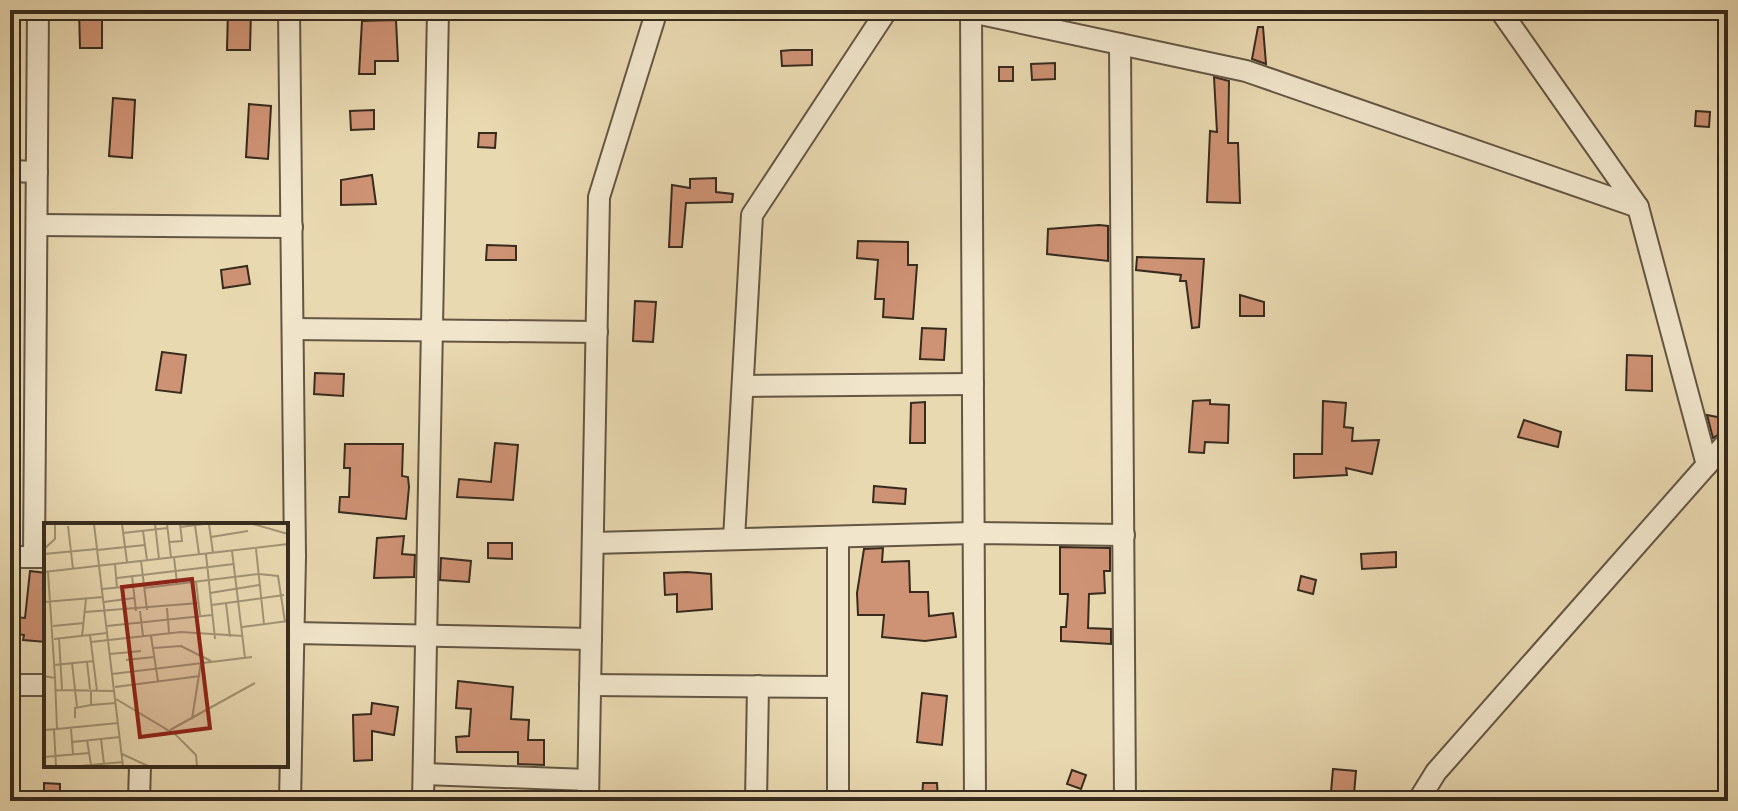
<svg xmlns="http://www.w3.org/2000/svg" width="1738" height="811" viewBox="0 0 1738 811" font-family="Alegreya,serif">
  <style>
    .building { fill: #ce9274; stroke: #372b1e; stroke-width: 2 }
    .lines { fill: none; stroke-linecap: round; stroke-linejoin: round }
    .minor-casing { stroke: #645643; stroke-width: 24 }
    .minor { stroke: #f1e6cc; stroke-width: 20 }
    .inset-road { fill: none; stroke: #a29376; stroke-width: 2 }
    .view { fill: #8f2418; fill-opacity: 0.15; stroke: #8f2418; stroke-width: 4 }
    .inset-edge { fill: none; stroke: #372b1e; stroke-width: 4 }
  </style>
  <rect width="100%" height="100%" fill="#e9d9b1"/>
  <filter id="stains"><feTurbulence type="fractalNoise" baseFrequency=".0025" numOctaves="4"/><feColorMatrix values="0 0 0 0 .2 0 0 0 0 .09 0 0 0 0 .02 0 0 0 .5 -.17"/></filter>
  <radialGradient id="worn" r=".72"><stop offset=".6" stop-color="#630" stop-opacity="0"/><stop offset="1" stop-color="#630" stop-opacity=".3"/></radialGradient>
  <g class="building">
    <polygon points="79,10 102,10 102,48 80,48"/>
    <polygon points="228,10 251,10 250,50 227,50"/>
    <polygon points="396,20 398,61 375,61 375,74 359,74 362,21"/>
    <polygon points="1258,27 1263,27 1266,64 1252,59"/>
    <polygon points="792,50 812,50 812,65 782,66 781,51"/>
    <polygon points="1055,63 1055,79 1032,80 1031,64"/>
    <rect x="999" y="67" width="14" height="14"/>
    <polygon points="1214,77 1229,81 1228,143 1238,143 1240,203 1207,202 1210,131 1217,132"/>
    <polygon points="113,98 135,100 132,158 109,156"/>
    <polygon points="249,104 271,106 268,159 246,157"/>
    <polygon points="374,110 374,129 351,130 350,111"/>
    <polygon points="1696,111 1710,112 1709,127 1695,126"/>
    <polygon points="479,133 496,133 495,148 478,147"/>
    <polygon points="372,175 376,204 341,205 341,180"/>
    <polygon points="716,178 716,192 733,194 732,202 686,203 682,247 669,247 672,185 690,188 690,179"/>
    <polygon points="1099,225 1108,226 1108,261 1047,254 1048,229"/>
    <polygon points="858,241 908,242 908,265 917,265 913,319 883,317 884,299 875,299 878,260 857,258"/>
    <polygon points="487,245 516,246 516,260 486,260"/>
    <polygon points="1137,257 1204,259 1199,327 1192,328 1186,281 1180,281 1181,275 1136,270"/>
    <polygon points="247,266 250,284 223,288 221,270"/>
    <polygon points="1240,295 1264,302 1264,316 1240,316"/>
    <polygon points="635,301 656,302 653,342 633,341"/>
    <polygon points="922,328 946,329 944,360 920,359"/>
    <polygon points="162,352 186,355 181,393 156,390"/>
    <polygon points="1627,355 1652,356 1652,391 1626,390"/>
    <polygon points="315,373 344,374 343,396 314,394"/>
    <polygon points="1210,400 1210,404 1229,405 1228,443 1205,442 1204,453 1189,452 1193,401"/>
    <polygon points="1323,401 1346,403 1344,427 1353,428 1352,441 1379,440 1372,474 1346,468 1347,475 1294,478 1294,454 1322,454"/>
    <polygon points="925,402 925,443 910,443 911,403"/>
    <polygon points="1707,415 1728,419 1728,428 1713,438"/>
    <polygon points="1524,420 1561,432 1558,447 1518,437"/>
    <polygon points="495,443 518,445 513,500 457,497 459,479 491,482"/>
    <polygon points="345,444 403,444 402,476 408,477 409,487 406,519 339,512 340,497 349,497 350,468 344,468"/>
    <polygon points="874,486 906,489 905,504 873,502"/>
    <polygon points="404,536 402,554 415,555 414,577 374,578 377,538"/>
    <polygon points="488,543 512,543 512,559 488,558"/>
    <polygon points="1060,547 1110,548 1110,571 1104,571 1105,593 1089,594 1088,628 1111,629 1111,644 1061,641 1061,627 1066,627 1068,594 1060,594"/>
    <polygon points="883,548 882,562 909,561 910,592 928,592 929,616 953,613 956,637 925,641 882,637 884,615 858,615 857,593 864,549"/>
    <polygon points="1396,552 1396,567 1362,569 1361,554"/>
    <polygon points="441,558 471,561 469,582 440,580"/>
    <polygon points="30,571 46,573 46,642 23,640 24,635 12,633 15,617 25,618"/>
    <polygon points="687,572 711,574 712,609 677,612 677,594 665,595 664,573"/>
    <polygon points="1301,576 1316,580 1313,594 1298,590"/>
    <polygon points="458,681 513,687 511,719 529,720 528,740 544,740 544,765 518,764 518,752 457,752 456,737 469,736 471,709 456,708"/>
    <polygon points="922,693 947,696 942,745 917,742"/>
    <polygon points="372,703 398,707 394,735 372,731 372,760 354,761 353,715 371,714"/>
    <polygon points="1333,769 1356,771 1354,794 1331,792"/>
    <polygon points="1072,770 1086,775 1081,789 1067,784"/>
    <polygon points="44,783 60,784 60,798 44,798"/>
    <polygon points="923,783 937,783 938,801 922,801"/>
  </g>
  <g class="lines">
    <defs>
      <g id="minor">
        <polyline points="289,10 295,557 290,801"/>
        <polyline points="971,10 975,801"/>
        <polyline points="1500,10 1638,207 1707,465"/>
        <polyline points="971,12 1246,71 1638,207"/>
        <polyline points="1120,44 1125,801"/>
        <polyline points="10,171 37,172"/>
        <polyline points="37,225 292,227"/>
        <polyline points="293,329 597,332"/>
        <polyline points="743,386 973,384"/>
        <polyline points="734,539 752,215 887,10"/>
        <polyline points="593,543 973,533 1124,535"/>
        <polyline points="10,557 46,557"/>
        <polyline points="34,557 38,10"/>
        <polyline points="294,633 591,639"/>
        <polyline points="10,685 46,685"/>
        <polyline points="590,685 838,687"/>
        <polyline points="424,774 588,780"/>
        <polyline points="139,801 140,765"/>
        <polyline points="423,801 438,10"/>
        <polyline points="588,801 599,197 657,10"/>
        <polyline points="756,801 758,686"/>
        <polyline points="838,801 838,537"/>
        <polyline points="1418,801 1436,772 1728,441"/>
      </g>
    </defs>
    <use href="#minor" class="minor-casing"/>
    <use href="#minor" class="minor"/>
  </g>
  <g transform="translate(44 523)">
    <rect width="244" height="244" fill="#e9d9b1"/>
    <path class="inset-road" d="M2,1H50M50,1L79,243M78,1L83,39M111,1L115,36M123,1L127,34M165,1L169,30M209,1L244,11M151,2L155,31M24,3L29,46M136,4L160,1M99,8L103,37M79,10L124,5M167,14L204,8M126,19L138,18L136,1M0,26L11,16V1M212,26L220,101M53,27L101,22M188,28L201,135M0,31L53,26M162,31L171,116M130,34L133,60M97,38L103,87M71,41L73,65M0,49L244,21M4,49L11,155M88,53L92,88M73,55L190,41M152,59L156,92M100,65L215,51L234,53L241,99M58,66L89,63M166,70L215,62M0,79L59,74M60,79L90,75M182,80L186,114M168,82L240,72M123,85L125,110M96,88L99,113M41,89L155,80M9,103L40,100M63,103L168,92M198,104L244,98M46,112L53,168M38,113L42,76M107,113L114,158M15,115L18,166M10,116L63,110M47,119L137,109L199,113M109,125L137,123L167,138M66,131L97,128M82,137L110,134M43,139L46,166M28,140L33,184M10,142L50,138M68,151L208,134M0,153L11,155L13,206L0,207M71,164L156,153M11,167L70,168M72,176L132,212L152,232L153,243M47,182L72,180M31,195V185L47,182V168M148,196L157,139M10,206L12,243M13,206L74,200M27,206L29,231M126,207L211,160M57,216L60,241M43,217L47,242M28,219L76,214M78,231L104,243M0,234L45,230M36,243L79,239"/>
    <path class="view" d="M148,56L166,205L96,214L78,64Z"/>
    <rect width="244" height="244" class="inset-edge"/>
  </g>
  <rect width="1738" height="811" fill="none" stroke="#e9d9b1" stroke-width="40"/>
  <rect x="12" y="12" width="1714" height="787" fill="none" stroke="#372b1e" stroke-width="4"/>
  <rect x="20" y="20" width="1698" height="771" fill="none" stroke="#372b1e" stroke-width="2"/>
  <rect width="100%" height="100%" filter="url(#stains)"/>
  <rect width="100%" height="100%" fill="url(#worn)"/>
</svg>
